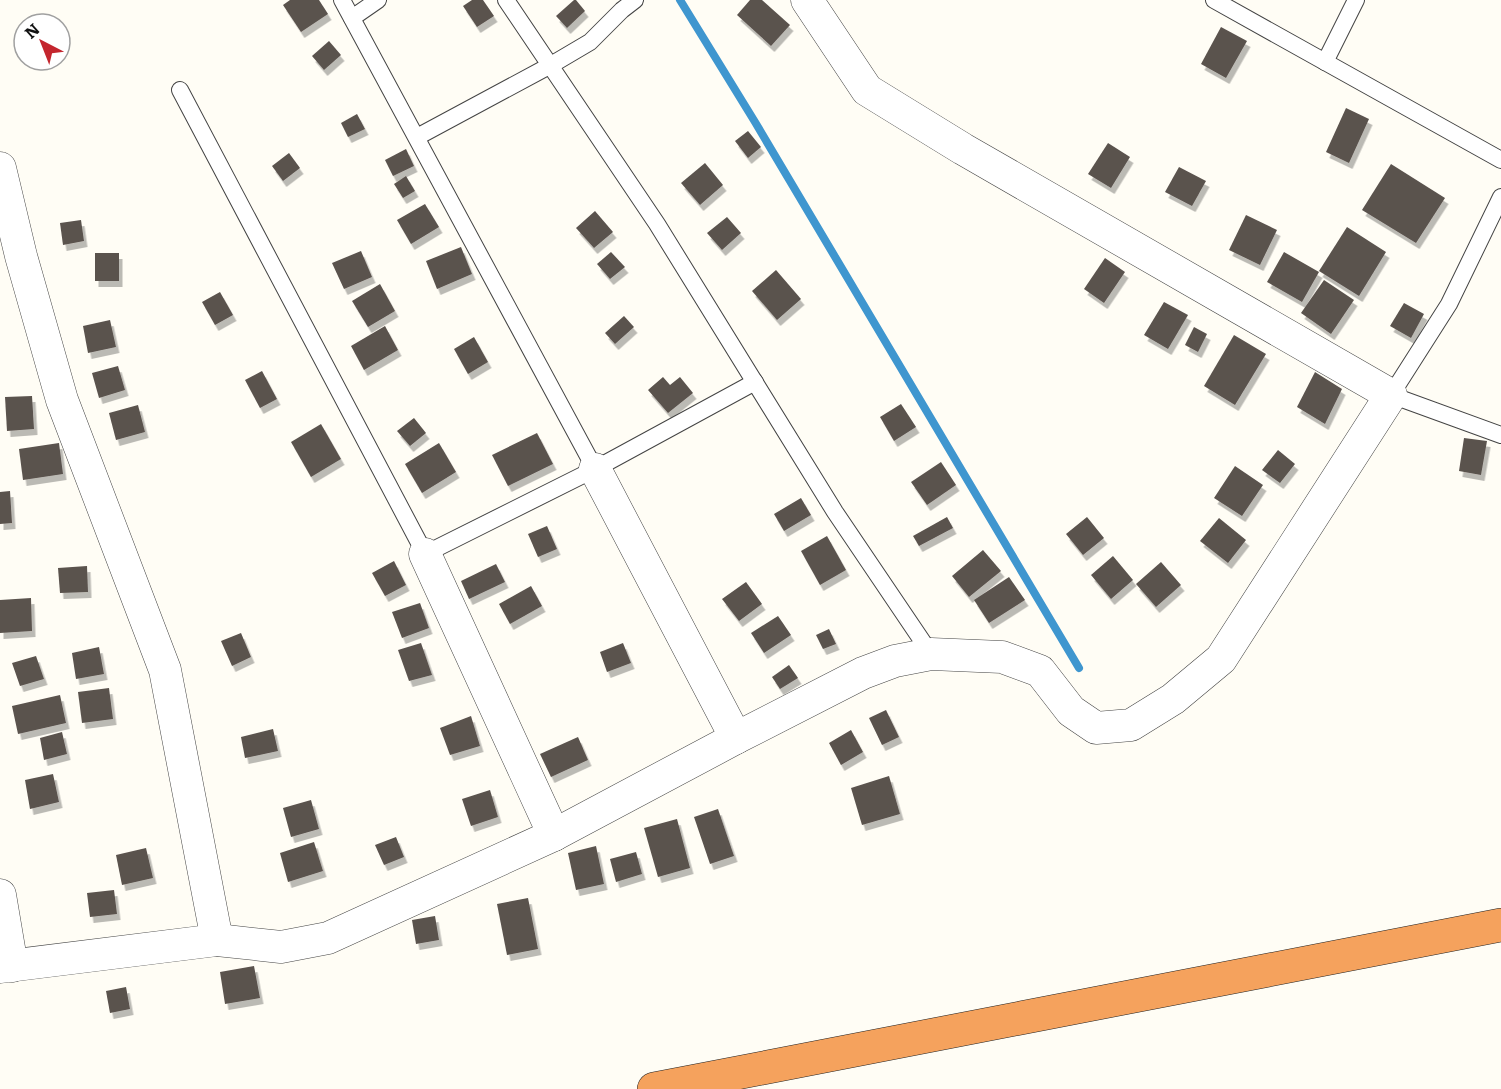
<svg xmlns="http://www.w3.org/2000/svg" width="1501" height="1089" viewBox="0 0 1501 1089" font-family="Literata,serif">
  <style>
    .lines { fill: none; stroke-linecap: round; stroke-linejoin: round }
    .stream { stroke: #3f96cf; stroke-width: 8 }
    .building { fill: #5a524d; filter: url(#shadow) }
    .lane-casing { stroke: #444; stroke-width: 18 }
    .street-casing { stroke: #444; stroke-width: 33 }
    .highway-casing { stroke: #222; stroke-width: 34 }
    .lane { stroke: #fff; stroke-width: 16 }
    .street { stroke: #fff; stroke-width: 32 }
    .highway { stroke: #f5a25d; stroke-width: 33 }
  </style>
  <defs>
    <filter id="shadow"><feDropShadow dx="3.5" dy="6" stdDeviation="0" flood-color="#0004"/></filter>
  </defs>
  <rect width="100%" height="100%" fill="#fffdf5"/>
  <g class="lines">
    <polyline class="stream" points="680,0 755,122 1079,668"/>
  </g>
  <g class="building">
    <polygon points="290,0 319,0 328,14 301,32 283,5"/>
    <polygon points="472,0 483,0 494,16 477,27 463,6"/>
    <polygon points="574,0 576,0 585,11 567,28 556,16"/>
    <polygon points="750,0 762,0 790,25 771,46 737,15"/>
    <polygon points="1221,27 1247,41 1226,78 1201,64"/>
    <polygon points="329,41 341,55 324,70 312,56"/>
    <polygon points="1346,108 1369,119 1349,163 1326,152"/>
    <polygon points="357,114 365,129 348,137 341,123"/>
    <polygon points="748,131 761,147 748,158 735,141"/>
    <polygon points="1108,143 1130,157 1111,188 1088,174"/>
    <polygon points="406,149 414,166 393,176 385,160"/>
    <polygon points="289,153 300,168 283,181 272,166"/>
    <polygon points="705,163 723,185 700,205 681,183"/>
    <polygon points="1391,164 1445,198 1416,243 1362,210"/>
    <polygon points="1179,167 1206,181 1192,206 1165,192"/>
    <polygon points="406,176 415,191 403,198 394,184"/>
    <polygon points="425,204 439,227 411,244 397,220"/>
    <polygon points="595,211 613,232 594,248 576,228"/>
    <polygon points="1246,215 1277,230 1260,265 1229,250"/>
    <polygon points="727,217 741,233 722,250 707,233"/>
    <polygon points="81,220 84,241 63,245 60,223"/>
    <polygon points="1347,227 1386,252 1359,296 1319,271"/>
    <polygon points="461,247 472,274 437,289 426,261"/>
    <polygon points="361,251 372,277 344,289 332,263"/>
    <polygon points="611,252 625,267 610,279 597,264"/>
    <polygon points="1284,252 1319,272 1302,302 1267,282"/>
    <rect x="95" y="253" width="24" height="28"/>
    <polygon points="1105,258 1125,272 1104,303 1084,289"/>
    <polygon points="776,270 801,299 777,320 752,291"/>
    <polygon points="1324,280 1354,300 1331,334 1301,313"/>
    <polygon points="380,284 395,311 368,327 352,301"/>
    <polygon points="220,292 233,315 215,325 202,302"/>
    <polygon points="1164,302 1188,315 1168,349 1144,335"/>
    <polygon points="1404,303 1424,314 1411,338 1390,326"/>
    <polygon points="624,316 634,327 615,344 605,333"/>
    <polygon points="110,320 116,347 88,353 83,326"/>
    <polygon points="385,326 398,350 364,370 351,346"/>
    <polygon points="1194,327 1207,334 1198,352 1185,345"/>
    <polygon points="1234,335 1266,354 1235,405 1204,386"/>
    <polygon points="474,337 488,362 468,374 454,349"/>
    <polygon points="118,366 125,390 99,398 92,373"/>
    <polygon points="262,371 277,399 260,408 245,380"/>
    <polygon points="1315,372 1342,389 1325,424 1297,407"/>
    <polygon points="663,377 670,385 680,377 693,393 668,413 648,390"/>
    <polygon points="32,396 34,429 7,431 5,397"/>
    <polygon points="901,404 916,427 894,441 880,417"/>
    <polygon points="138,405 145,432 116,440 109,413"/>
    <polygon points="414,418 426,433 410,446 397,431"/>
    <polygon points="321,424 341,459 311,477 291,442"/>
    <polygon points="537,433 553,464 508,486 492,455"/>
    <polygon points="1464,438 1487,441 1481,475 1459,471"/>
    <polygon points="59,443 63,474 23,480 19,449"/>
    <polygon points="439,443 456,472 422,493 405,464"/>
    <polygon points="1278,450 1295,464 1280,483 1262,470"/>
    <polygon points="941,462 956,485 927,505 911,482"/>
    <polygon points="1235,466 1263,485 1242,516 1214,498"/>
    <polygon points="10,491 12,523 0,524 0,492"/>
    <polygon points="801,498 811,515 784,531 774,514"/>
    <polygon points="947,517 953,528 919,546 913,536"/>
    <polygon points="1087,517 1104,538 1083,555 1066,534"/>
    <polygon points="1219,518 1246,540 1228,563 1200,541"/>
    <polygon points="547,526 557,549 538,557 528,534"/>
    <polygon points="827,536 846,570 820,585 801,551"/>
    <polygon points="983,550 1001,571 969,597 952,576"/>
    <polygon points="1113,556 1133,580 1111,599 1091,575"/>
    <polygon points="394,561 406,585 385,596 372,573"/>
    <polygon points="1161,562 1181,585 1156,607 1136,584"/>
    <polygon points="496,564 505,582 469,599 461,581"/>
    <polygon points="87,566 88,592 60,593 58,568"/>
    <polygon points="1009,577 1025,600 989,623 974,600"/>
    <polygon points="746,582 762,604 739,621 722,599"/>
    <polygon points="531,586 542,606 510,624 499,604"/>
    <polygon points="31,598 32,631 0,633 0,600"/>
    <polygon points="420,603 429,628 402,638 392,612"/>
    <polygon points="778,616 791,635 764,653 751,633"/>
    <polygon points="829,629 836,644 823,649 816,635"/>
    <polygon points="241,633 251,657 232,666 221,641"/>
    <polygon points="421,643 432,675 409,681 398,650"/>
    <polygon points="623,643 631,663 607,672 600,652"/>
    <polygon points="99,647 104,674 76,679 72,653"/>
    <polygon points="36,656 44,679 20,686 12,663"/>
    <polygon points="789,665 798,678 780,689 772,677"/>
    <polygon points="109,688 113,719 82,723 78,692"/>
    <polygon points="60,695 66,723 18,734 12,706"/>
    <polygon points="886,710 899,737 882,745 869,718"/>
    <polygon points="471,716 480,746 450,755 440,728"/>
    <polygon points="273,729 278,751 245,758 241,737"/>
    <polygon points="851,730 863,752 841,765 829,743"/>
    <polygon points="62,732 67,754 44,760 40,738"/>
    <polygon points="578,737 588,760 551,777 540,754"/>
    <polygon points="53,774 59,802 30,809 25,780"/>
    <polygon points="889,776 900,814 862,825 851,788"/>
    <polygon points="490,790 498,817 471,826 462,799"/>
    <polygon points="311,800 319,829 291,837 283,808"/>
    <polygon points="718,809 734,856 710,864 694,817"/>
    <polygon points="677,819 690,868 658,877 644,828"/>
    <polygon points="396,837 404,857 384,865 375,845"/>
    <polygon points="314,842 323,871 288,882 280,853"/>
    <polygon points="596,846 604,884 576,890 568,853"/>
    <polygon points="146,848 153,878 122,885 116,855"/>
    <polygon points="636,852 642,874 616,882 610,859"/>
    <polygon points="114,890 117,914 90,917 87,893"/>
    <polygon points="528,898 538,949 507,955 497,904"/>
    <polygon points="435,916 439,940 416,944 412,920"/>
    <polygon points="254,966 260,998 225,1004 220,972"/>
    <polygon points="126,987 130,1009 110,1013 106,991"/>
  </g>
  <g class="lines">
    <defs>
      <g id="lane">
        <polyline points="342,0 595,469"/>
        <polyline points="506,0 657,224 835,512 931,654"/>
        <polyline points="1214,0 1501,160"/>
        <polyline points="352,18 378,0"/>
        <polyline points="1325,62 1356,0"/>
        <polyline points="180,90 425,554 595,469 755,382"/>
        <polyline points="417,137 551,65 590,42 622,10 635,0"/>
        <polyline points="1501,197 1449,304 1391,395 1501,435"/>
      </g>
      <g id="street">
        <polyline points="0,168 21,256 62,400 165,670 217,940"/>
        <polyline points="595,469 736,738"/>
        <polyline points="425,554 554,835"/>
        <polyline points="0,895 12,966"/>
        <polyline points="0,967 217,940 281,947 328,938 554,835 736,738 863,673 895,661 931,654 1002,657 1040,671 1071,711 1096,728 1131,725 1173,699 1221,659 1391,395 963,149 867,90 807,0"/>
      </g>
      <polyline id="highway" points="654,1089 1501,925"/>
    </defs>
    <use href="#lane" class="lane-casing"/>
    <use href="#street" class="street-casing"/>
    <use href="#highway" class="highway-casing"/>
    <use href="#lane" class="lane"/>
    <use href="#street" class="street"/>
    <use href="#highway" class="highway"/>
  </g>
  <g transform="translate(42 42) rotate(318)"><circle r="28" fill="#ffffff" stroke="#a0a0a0" stroke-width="1.5"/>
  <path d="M0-4.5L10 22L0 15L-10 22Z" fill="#c4262e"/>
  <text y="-9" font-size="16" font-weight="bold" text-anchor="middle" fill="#111111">N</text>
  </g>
</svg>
